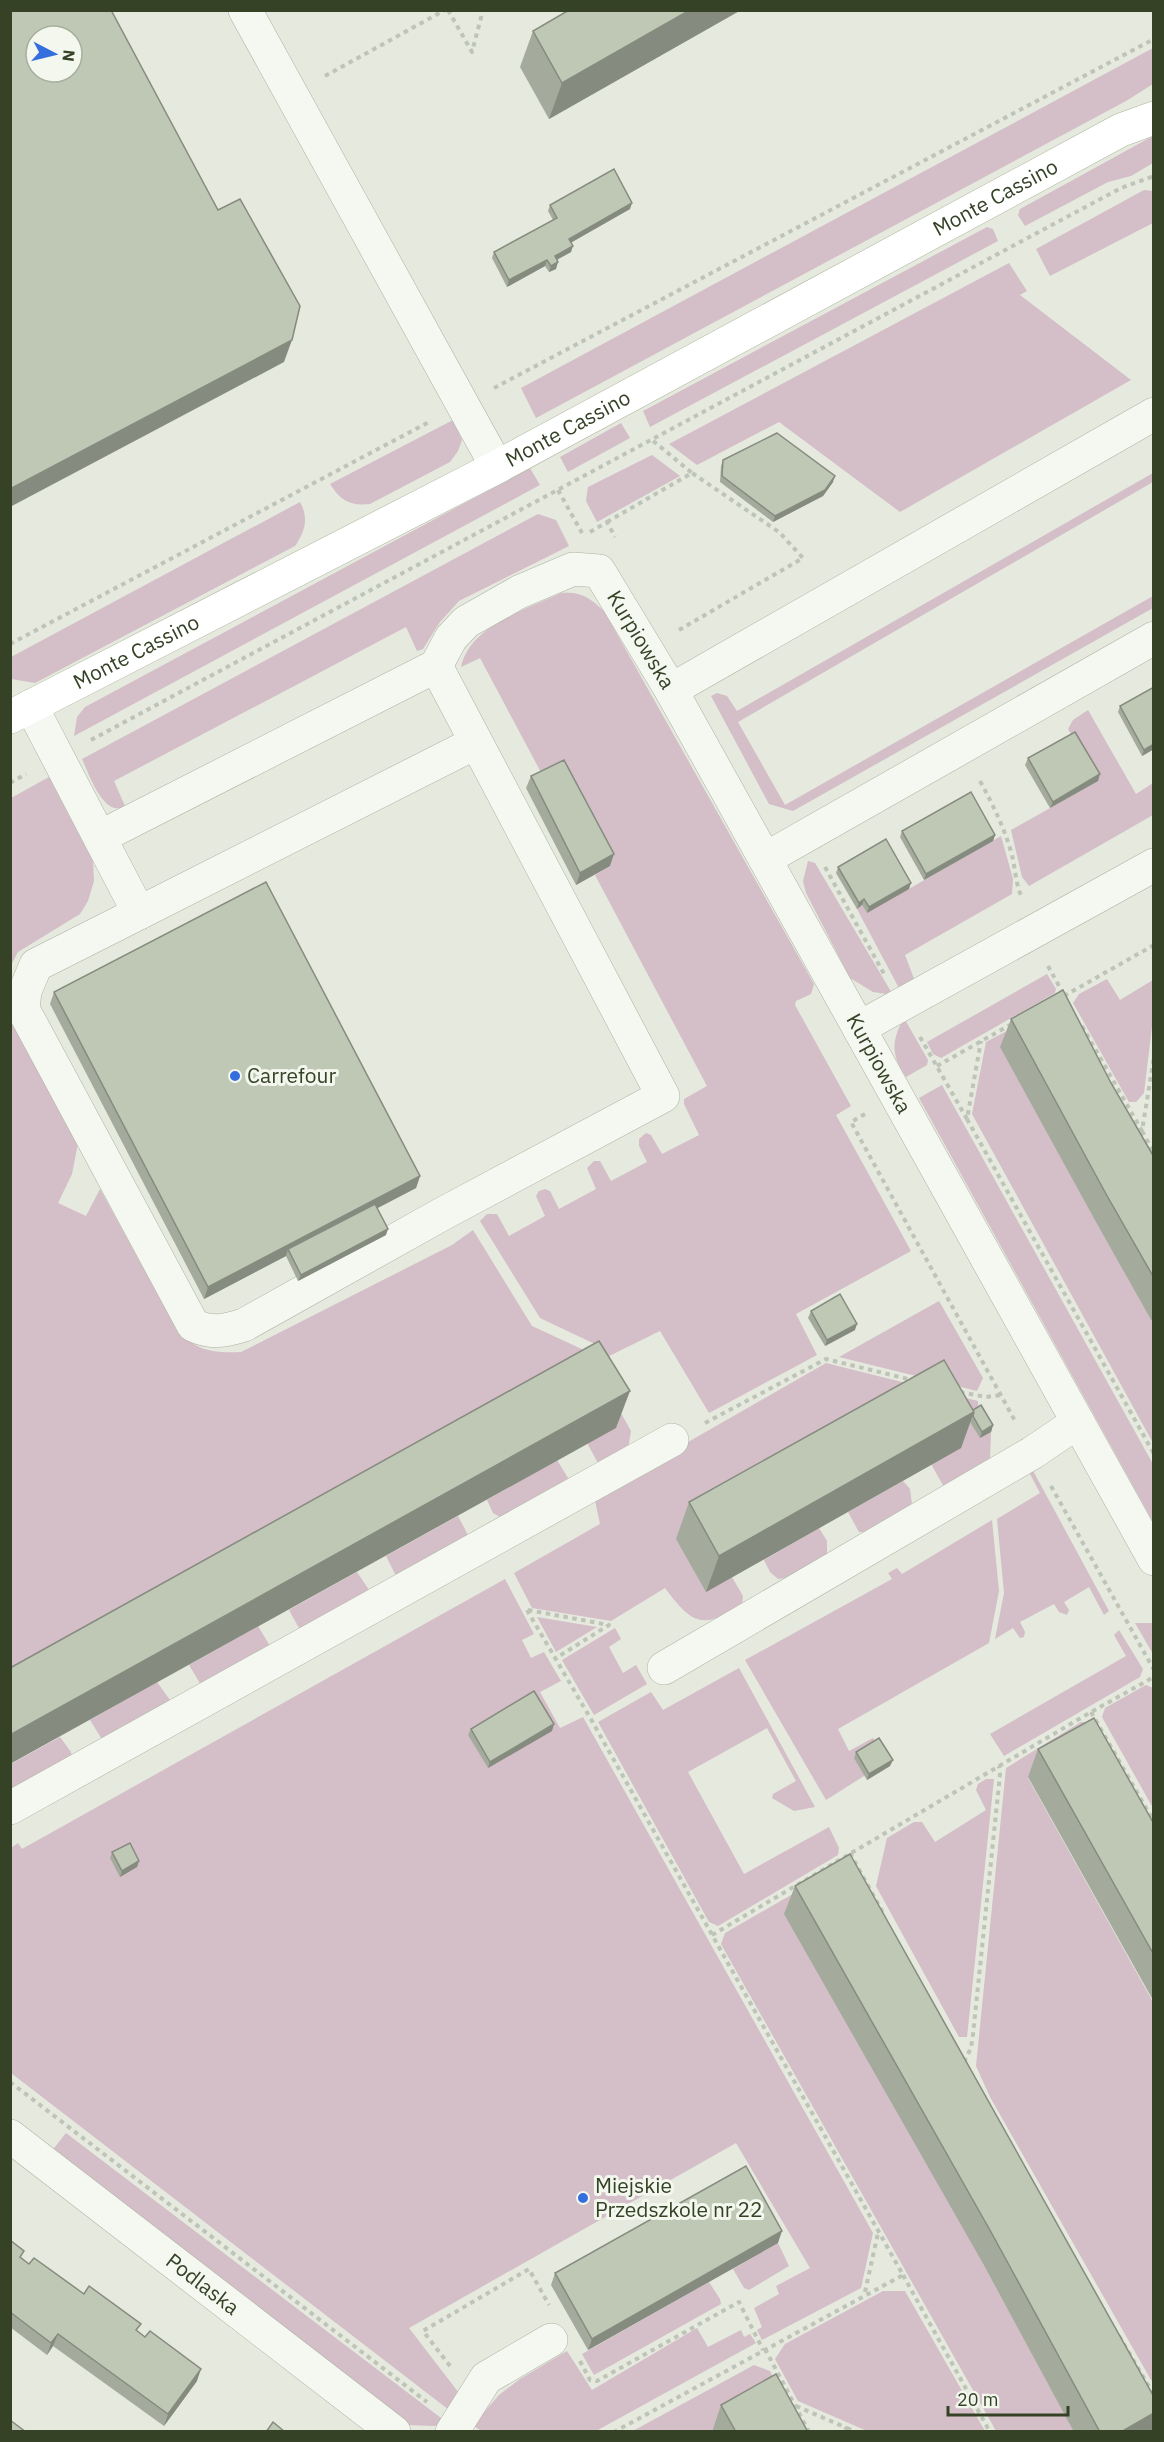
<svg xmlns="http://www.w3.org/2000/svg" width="1164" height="2442" viewBox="0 0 1164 2442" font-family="'IBM Plex Sans',sans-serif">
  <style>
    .green { fill: #d4bec8 }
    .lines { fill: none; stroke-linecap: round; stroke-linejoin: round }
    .minor-casing { stroke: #adb4a3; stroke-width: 34 }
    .major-casing { stroke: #acb69c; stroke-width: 34 }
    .path { stroke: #bfc4b8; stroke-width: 4; stroke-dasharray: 4.5 4.5; stroke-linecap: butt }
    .minor { stroke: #f5f7f1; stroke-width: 33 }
    .major { stroke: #fff; stroke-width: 33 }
    .wall { fill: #a4ab9c }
    .shaded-wall { fill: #868b7f }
    .building { fill: #bfc7b5; stroke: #868b7f; stroke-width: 1.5; fill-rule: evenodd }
    .poi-dot { fill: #356fdd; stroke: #f3f7ee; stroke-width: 2 }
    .labels { text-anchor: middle; stroke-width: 6; stroke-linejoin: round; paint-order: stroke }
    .street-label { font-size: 21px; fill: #354226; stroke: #f3f7ee }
    .poi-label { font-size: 21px; fill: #354226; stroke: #f3f7ee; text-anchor: start }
  </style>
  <rect width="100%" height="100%" fill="#e5e9de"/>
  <g class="green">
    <polygon points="1153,48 1153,84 1126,101 536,418 521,388"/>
    <polygon points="1153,136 1153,163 1131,176 1108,182 1025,226 1018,215 1020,209"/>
    <polygon points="1144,190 1153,191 1153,223 1050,276 1036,249"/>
    <polygon points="987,227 993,229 998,241 650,427 643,411"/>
    <polygon points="1009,263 1027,291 1020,295 1131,380 900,512 779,422 697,465 669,444"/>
    <path d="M453,420L462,440L458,451L450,462L370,504C350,506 341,501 330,484Z"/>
    <polygon points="621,423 630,438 568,472 560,457"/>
    <polygon points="652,455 680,476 597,522 586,501 588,487"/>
    <polygon points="530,468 540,485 74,736 77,717 85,707"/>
    <polygon points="1153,473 1153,482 738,722 785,805 1153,596 1153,608 793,811 769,804 711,696 717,693 727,696 737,711"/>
    <path d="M300,502C309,519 305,531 295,546L35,683L11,679V657Z"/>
    <path d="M538,514L556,520L569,546L459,601L440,622L423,649L417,651L406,627L114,781L125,806C104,819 89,774 82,759Z"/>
    <path d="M561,593C581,591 590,598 604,611L814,984L811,994L796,1001L795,1005L851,1106L836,1115L911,1251L796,1314L817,1355L709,1413L660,1331L603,1359L597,1345L540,1318L480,1221L487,1214H497L509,1236L545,1216L536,1196L539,1191L545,1189L550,1191L559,1209L596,1189L587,1168L594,1161H600L611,1181L647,1162L639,1146V1139L646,1133L651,1135L662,1154L699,1135L684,1104V1099L707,1086L595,875L610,866L544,778L480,658L461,667C470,625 526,610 561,593Z"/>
    <polygon points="1088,710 1136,794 1153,783 1153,815 1029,886 1022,877 1011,830 1098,781 1068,729 1073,720"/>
    <polygon points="49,777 93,861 94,881 88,901 80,914 18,952 11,965 11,798"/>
    <polygon points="1001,836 1013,879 1012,894 905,955 916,984 901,992 857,909 862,905 867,913"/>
    <polygon points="808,861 815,863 893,995 873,992 850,978 806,893 803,881"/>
    <polygon points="1047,974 1056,989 1055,993 941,1058 933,1054 927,1042"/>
    <polygon points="1107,979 1120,1000 1153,980 1153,1018 1144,1093 1136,1102 1129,1102 1073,1003 1079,994"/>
    <polygon points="1054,1006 1153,1325 1153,1443 972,1114 986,1042"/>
    <path d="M904,1018L928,1060L927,1065L906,1077C891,1055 891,1041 904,1018Z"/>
    <path d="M10,1020L78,1143L72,1174L58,1203L86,1216L100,1189L176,1328C195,1351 212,1353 241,1352L452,1245L473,1230L532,1326L586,1351L631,1431L628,1449L598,1463L587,1443L11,1697Z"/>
    <polygon points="942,1085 1153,1464 1153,1522 919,1098"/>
    <polygon points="939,1301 983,1378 977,1391 839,1357"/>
    <path d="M826,1363L978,1401L980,1438L991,1432L990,1460L944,1487L931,1464L705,1592L732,1577L743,1596L742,1605C702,1630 692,1624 665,1588L611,1621L532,1608L514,1573L600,1524L594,1496Z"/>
    <polygon points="557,1460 568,1478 568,1484 502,1518 493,1513 487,1500"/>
    <polygon points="1031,1467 1109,1611 1104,1615 1089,1587 1064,1602 1069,1610 1067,1615 1059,1612 1054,1604 1020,1622 1025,1632 1024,1637 1020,1638 1013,1628 995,1639 1004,1593 997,1519 1040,1493 1028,1470"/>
    <polygon points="903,1481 910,1489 912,1505 864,1532 859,1532 848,1512"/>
    <polygon points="458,1516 469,1537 401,1576 395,1574 386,1556"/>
    <polygon points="992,1520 999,1591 989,1643 838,1729 849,1751 873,1738 877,1744 864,1776 826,1800 745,1660 892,1579 888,1573 897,1568 902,1574"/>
    <polygon points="819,1528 827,1541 827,1554 785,1578 778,1579 770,1572 764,1560"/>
    <polygon points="357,1572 369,1590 303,1630 299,1628 289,1610"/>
    <polygon points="505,1579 534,1634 522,1640 531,1658 544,1652 561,1681 540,1692 560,1728 583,1717 873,2233 861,2288 762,2340 757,2330 762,2327 754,2308 779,2294 776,2286 810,2268 736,2143 409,2328 462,2397 453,2413 11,2073 11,1848 18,1843 22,1849"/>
    <polygon points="537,1617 597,1627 556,1652"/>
    <polygon points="1135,1623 1153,1623 1153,1654"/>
    <polygon points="258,1626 270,1646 201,1685 189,1665"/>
    <polygon points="615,1628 621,1639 609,1647 623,1673 636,1665 647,1684 594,1715 562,1660"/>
    <polygon points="1119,1630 1143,1669 1140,1677 1004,1756 990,1734 1126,1656 1114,1635"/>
    <polygon points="739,1668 815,1807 794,1811 772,1798 773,1794 796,1781 767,1728 688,1772 744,1874 829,1827 839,1848 838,1855 718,1926 709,1922 598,1722 651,1692 663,1710"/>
    <polygon points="157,1682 170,1700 169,1705 103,1741 90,1720"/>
    <polygon points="1146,1685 1153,1688 1153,1808 1102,1717 1105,1708"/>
    <polygon points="1081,1722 1087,1722 1110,1760 1028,1778 1153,2002 1153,2381 1151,2380 990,2097 976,2066 1006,1768"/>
    <polygon points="60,1737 71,1752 72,1758 11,1798 11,1764"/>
    <polygon points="986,1779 994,1779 967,2037 959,2037 876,1886 887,1838 914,1822 922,1822 935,1842 986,1810 976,1790 978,1784"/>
    <polygon points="843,1865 981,2260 1074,2431 996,2431 721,1944 725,1933"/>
    <polygon points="66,2133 445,2421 435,2426 405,2425 51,2152"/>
    <polygon points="778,2243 789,2266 749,2290 744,2288 733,2269"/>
    <polygon points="709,2282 720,2299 721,2304 594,2375 582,2354"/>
    <polygon points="883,2291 905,2291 985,2431 867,2431 798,2401 775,2359 785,2344"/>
    <polygon points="697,2328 708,2347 741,2330 744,2337 750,2334 756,2343 596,2431 481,2431 473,2425 499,2395 520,2379 567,2351 592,2390"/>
    <polygon points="754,2365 770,2371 803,2431 631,2432"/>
  </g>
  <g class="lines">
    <defs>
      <g id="minor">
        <polyline points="245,10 497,467"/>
        <polyline points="671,690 1154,414"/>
        <path d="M31,706L139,913L36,965L25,991L23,1009L193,1325C211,1334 225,1331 244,1325L444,1213L663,1096L436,666"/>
        <path id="s1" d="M100,837L436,666L451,638L466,622L519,592L573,569L599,571L671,690L1154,1559"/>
        <polyline points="765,859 1154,638"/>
        <polyline points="139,913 475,743"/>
        <polyline points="859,1028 1154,865"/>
        <polyline points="664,1668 1032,1453 1078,1422"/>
        <polyline points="10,1808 672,1440"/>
        <path id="s2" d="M10,2136L394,2432"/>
        <polyline points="452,2432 486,2378 551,2340"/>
      </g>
      <g id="major">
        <path id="s3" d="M10,717L497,467L1121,130L1154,118"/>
      </g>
    </defs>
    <use href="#minor" class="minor-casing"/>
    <use href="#major" class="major-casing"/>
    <g class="path">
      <polyline points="448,10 472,52 483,10"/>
      <polyline points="325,76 445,10"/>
      <polyline points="494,388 1154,39"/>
      <polyline points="558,490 582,533"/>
      <polyline points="607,522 692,473 652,440"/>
      <polyline points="590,532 607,522 615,537"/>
      <polyline points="679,630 803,558 779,532 692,473"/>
      <polyline points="10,644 429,422"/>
      <polyline points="91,740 1121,188 1154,176"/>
      <path d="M980,781C994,807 1004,827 1012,855C1015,867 1016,887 1022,897"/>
      <polyline points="10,783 26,774"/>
      <polyline points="825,867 884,974"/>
      <polyline points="1048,966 1063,993"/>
      <polyline points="1064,996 1154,945"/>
      <polyline points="1082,1026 1142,1131 1154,1057"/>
      <polyline points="920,1037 967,1119 981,1041"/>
      <polyline points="937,1066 1010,1025"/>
      <polyline points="865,1114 851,1122 1015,1421"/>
      <polyline points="967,1119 1154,1454"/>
      <polyline points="1142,1131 1154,1153"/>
      <polyline points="960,1392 986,1397 1001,1395"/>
      <polyline points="705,1423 826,1359 912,1380"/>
      <polyline points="1051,1486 1154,1670"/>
      <polyline points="527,1610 592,1721 903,2275 614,2432"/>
      <polyline points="528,1610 609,1625 556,1658"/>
      <polyline points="1091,1712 1154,1822"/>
      <polyline points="850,1853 883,1913"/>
      <polyline points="712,1935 1091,1712 1154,1677"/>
      <polyline points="964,2062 971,2048 973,2034 1000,1775 999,1766"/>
      <polyline points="10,2082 427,2402"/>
      <polyline points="903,2275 990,2432"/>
      <polyline points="865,2292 878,2233"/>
      <polyline points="1119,2336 1154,2395"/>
      <polyline points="765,2349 809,2432"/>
      <polyline points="580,2361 590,2380 597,2381 739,2302 763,2350"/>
      <polyline points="450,2366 423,2331 529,2269 549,2305"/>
      <polyline points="796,2406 847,2428 840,2432"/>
      <polyline points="847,2428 856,2432"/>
    </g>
    <use href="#minor" class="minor"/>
    <use href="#major" class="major"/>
  </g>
  <g class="wall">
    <polygon points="741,10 549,119 520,67 533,31"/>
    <polygon points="550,205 630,209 571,242 571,252 557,260 556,269 549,272 545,266 507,287 492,258 494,252 553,220 548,211"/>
    <polygon points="723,460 833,482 823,496 773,522 720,482 721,466"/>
    <polygon points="1154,687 1154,749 1142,756 1118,712 1120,706"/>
    <polygon points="1028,758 1098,781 1050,808 1025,765"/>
    <polygon points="531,776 610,866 576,885 526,788"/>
    <polygon points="902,831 995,835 993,841 924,880 900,837"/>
    <polygon points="838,867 909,889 867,913 862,905 857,909 836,873"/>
    <polygon points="54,992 420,1176 416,1188 377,1208 386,1235 298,1281 286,1256 204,1299 50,1004"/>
    <polygon points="1011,1019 1111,1083 1154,1157 1154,1325 1096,1222 1000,1047"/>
    <polygon points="811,1311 855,1330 825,1346 808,1318"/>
    <polygon points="973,1410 993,1425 991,1432 980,1438 970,1422 961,1448 706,1592 676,1539 689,1502"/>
    <polygon points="471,1729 552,1731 488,1768 468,1735"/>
    <polygon points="1038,1749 1154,1824 1154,2002 1028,1777"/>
    <polygon points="856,1752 890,1766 867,1780 854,1758"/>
    <polygon points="112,1852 139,1861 137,1867 120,1877 110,1858"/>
    <polygon points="795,1886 1154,2428 1152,2432 1074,2432 981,2260 784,1914"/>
    <polygon points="10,2240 22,2259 29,2264 84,2294 138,2332 197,2381 164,2426 53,2346 47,2355 10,2327"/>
    <polygon points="778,2243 588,2350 551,2285 555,2273"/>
    <polygon points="721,2405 808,2432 712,2432"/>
  </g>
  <g class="shaded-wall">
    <polygon points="690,10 741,10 549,119 562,83"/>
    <polygon points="632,203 630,209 567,245 569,239"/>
    <polygon points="573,246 571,252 552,262 555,256"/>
    <polygon points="547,260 545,266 507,287 509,280"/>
    <polygon points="558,262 556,269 549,272 551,266"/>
    <polygon points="292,340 284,362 10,507 10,489"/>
    <polygon points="835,476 833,482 823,496 773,522 775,516"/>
    <polygon points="1154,744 1154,749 1142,756 1144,750"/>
    <polygon points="1100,774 1098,781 1050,808 1053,802"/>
    <polygon points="995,835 993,841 924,880 926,874"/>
    <polygon points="614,854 610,866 576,885 580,873"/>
    <polygon points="911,883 909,889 867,913 869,907"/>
    <polygon points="864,899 862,905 857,909 859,903"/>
    <polygon points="420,1176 416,1188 290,1254 288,1249 286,1256 204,1299 208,1287"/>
    <polygon points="388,1229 386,1235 298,1281 301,1275"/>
    <polygon points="857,1324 855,1330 825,1346 827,1340"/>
    <polygon points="630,1391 616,1428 10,1764 10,1735"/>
    <polygon points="974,1412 961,1448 706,1592 719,1556"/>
    <polygon points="993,1425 991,1432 980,1438 982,1432"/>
    <polygon points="554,1724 552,1731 488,1768 490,1762"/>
    <polygon points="893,1760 890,1766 867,1780 869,1774"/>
    <polygon points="139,1861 137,1867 120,1877 122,1871"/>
    <polygon points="782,2231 778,2243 588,2350 592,2339"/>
    <polygon points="58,2334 53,2346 47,2355 51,2343"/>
    <polygon points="201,2369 197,2381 164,2426 168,2414"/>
    <polygon points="1154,2413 1154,2428 1152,2432 1121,2432"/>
  </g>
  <g class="building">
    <path d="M10,10H111L218,210L240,199L300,306L292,340L10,489ZM36,36H72V72H36Z"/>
    <polygon points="569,10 690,10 562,83 533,31"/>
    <polygon points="614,169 632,203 569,239 573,246 555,256 558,262 551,266 547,260 509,280 494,252 557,218 550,205"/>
    <polygon points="777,433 835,476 825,490 775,516 722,476 723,460"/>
    <polygon points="1154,687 1154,744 1144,750 1120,706"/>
    <polygon points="1075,732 1100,774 1053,802 1028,758"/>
    <polygon points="564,760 614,854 580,873 531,776"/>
    <polygon points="971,792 995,835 926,874 902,831"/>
    <polygon points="886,839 911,883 869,907 864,899 859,903 838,867"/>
    <polygon points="266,882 420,1176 208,1287 54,992"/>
    <polygon points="1063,990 1111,1083 1154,1157 1154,1278 1106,1194 1011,1019"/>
    <polygon points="375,1204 388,1229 301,1275 288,1249"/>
    <polygon points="840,1294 857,1324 827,1340 811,1311"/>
    <polygon points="599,1341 630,1391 10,1735 10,1668"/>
    <polygon points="944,1360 974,1412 719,1556 689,1502"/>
    <polygon points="981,1405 993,1425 982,1432 973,1416 974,1412 973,1410"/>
    <polygon points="534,1691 554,1724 490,1762 471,1729"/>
    <polygon points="1094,1718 1154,1824 1154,1955 1038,1749"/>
    <polygon points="879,1738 893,1760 869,1774 856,1752"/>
    <polygon points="130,1843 139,1861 122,1871 112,1852"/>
    <polygon points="850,1854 1154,2397 1154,2413 1121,2432 1100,2432 991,2232 795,1886"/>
    <polygon points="746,2166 782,2231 592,2339 555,2273"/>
    <polygon points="10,2240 24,2251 20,2257 29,2264 34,2258 84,2294 89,2286 141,2324 136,2330 145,2337 150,2331 201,2369 168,2414 58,2334 51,2343 10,2312"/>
    <polygon points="776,2374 808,2432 736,2432 721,2405"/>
    <polygon points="10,2420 26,2432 10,2432"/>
    <polygon points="273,2422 285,2432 266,2432"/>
  </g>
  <g class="poi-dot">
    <circle cx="235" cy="1076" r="6"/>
    <circle cx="583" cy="2198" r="6"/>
  </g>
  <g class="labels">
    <g class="street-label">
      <text dy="7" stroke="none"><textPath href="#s3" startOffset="1114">Monte Cassino</textPath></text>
      <text dy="7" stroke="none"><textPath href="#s3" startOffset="628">Monte Cassino</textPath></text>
      <text dy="7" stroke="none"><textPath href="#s1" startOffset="657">Kurpiowska</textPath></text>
      <text dy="7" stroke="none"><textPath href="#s3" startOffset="142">Monte Cassino</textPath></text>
      <text dy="7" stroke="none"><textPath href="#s1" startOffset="1143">Kurpiowska</textPath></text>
      <text dy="7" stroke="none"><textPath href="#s2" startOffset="243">Podlaska</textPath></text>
    </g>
    <g class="poi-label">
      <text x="247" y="1083">Carrefour</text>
      <text x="595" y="2193">Miejskie<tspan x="595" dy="24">Przedszkole nr 22</tspan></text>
    </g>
  </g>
  <rect width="1164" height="2442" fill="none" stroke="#354226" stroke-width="24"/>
  <g transform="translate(54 54) rotate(97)"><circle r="28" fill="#f3f7ee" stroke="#a7af9e" stroke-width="1.5"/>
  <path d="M0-4.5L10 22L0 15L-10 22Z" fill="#356fdd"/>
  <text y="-9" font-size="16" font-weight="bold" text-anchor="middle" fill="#354226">N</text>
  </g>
  <path d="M948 2406v9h120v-9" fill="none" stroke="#354226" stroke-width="3"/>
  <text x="957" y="2406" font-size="18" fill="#354226" stroke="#f3f7ee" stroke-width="4.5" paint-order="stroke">20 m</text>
</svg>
